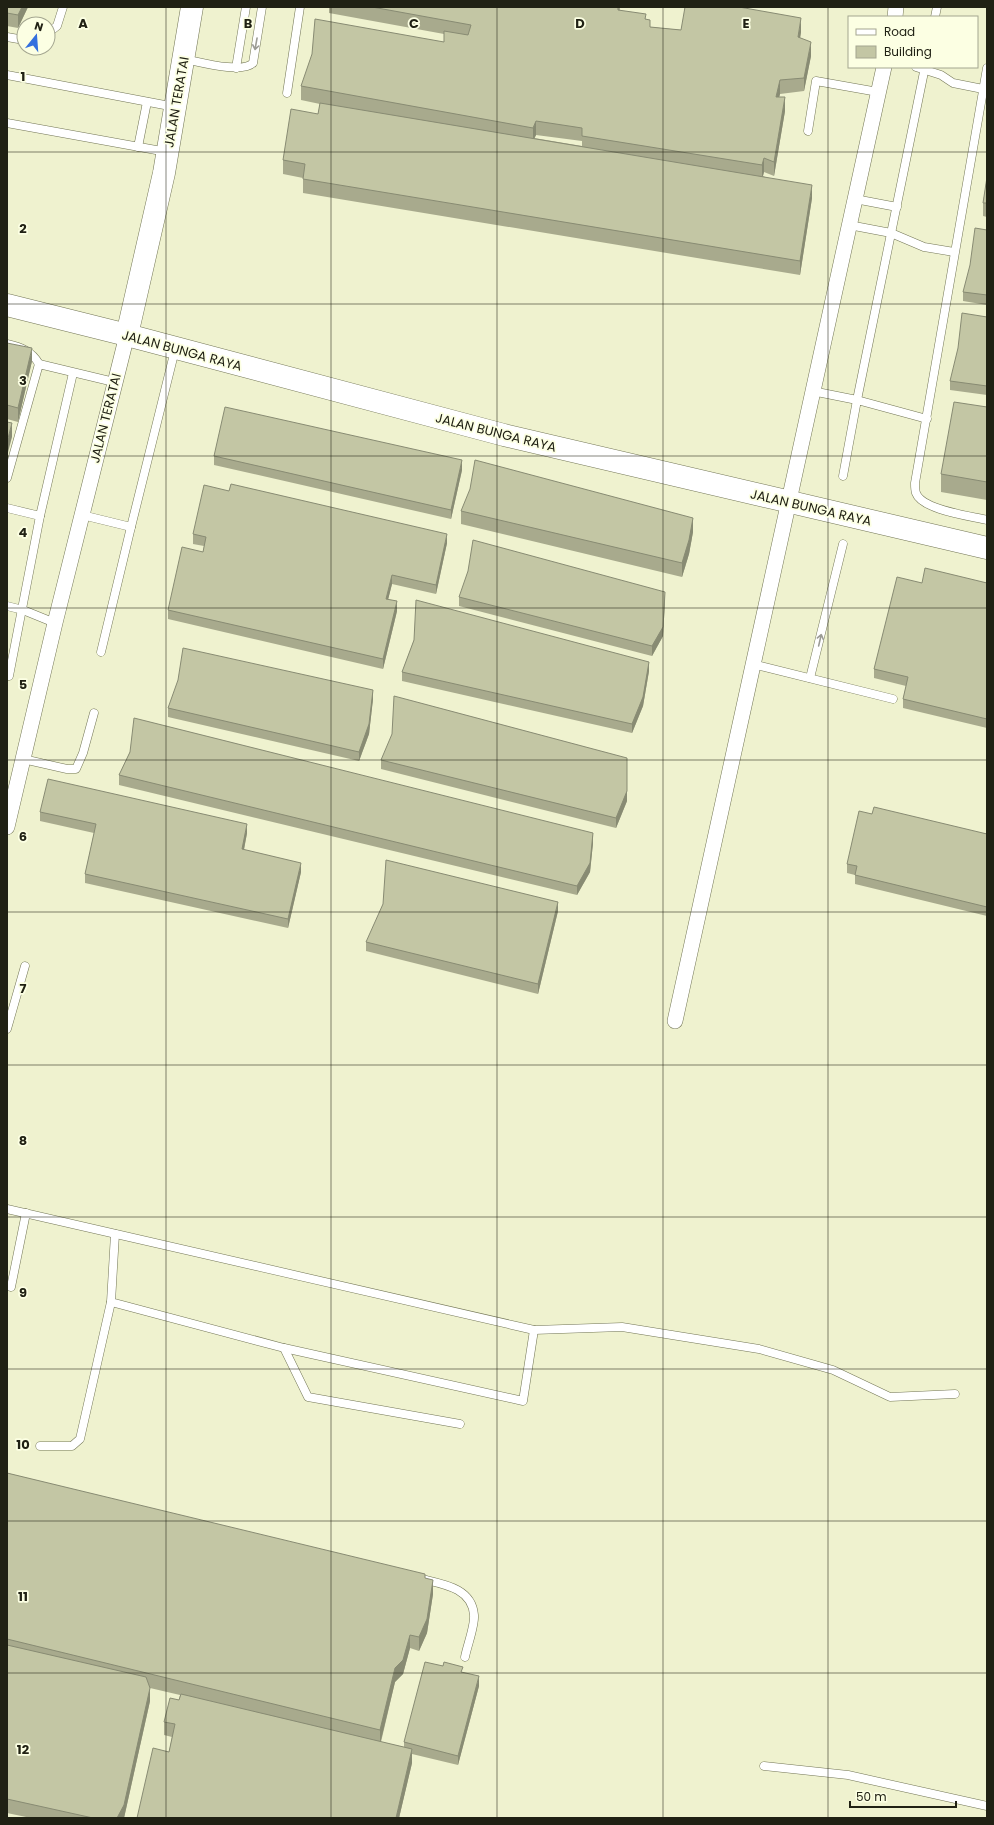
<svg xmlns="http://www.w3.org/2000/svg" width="994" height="1825" viewBox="0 0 994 1825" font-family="Poppins,sans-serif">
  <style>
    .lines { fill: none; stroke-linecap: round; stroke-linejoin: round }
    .lane-casing { stroke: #737656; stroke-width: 9 }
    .street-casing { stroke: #737656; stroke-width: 16 }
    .secondary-casing { stroke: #737656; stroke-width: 23 }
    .lane { stroke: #fff; stroke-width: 8 }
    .street { stroke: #fff; stroke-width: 15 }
    .secondary { stroke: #fff; stroke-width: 22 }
    .wall { fill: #a8aa8d; fill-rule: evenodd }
    .shaded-wall { fill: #888b73 }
    .building { fill: #c3c6a4; stroke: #888b73 }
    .oneway { stroke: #9b9b95 }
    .grid { fill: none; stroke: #202114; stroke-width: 1; stroke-opacity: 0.55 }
    .labels { text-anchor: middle; stroke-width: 3.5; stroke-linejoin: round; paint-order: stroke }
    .street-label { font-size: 13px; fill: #202114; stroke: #fcffe3 }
    .grid-label { font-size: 13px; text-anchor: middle; font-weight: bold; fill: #202114; stroke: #fcffe3; stroke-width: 3.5; stroke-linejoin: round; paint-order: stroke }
  </style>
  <rect width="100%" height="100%" fill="#eff2cf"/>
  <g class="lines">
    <defs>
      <g id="lane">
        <polyline points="935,17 937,7"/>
        <polyline points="48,33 57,26 63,7"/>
        <polyline points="7,37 24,40"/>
        <path d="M184,59C200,62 242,74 253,63L262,7"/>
        <polyline points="916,67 941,75 953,83 983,89"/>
        <polyline points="236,68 246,7"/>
        <path d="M987,68L915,483C915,486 915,490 916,493C922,510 971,516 987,520"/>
        <polyline points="7,75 175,107"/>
        <polyline points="287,93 300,7"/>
        <polyline points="7,123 167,152"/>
        <polyline points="808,131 816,81 878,92"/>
        <polyline points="138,147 147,102"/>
        <polyline points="855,199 897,207"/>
        <polyline points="849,225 891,233 924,247 954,252"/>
        <path d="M7,344C20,347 32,351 39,364"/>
        <polyline points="812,391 857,400 925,67"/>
        <polyline points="843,476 857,400 927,419"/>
        <polyline points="7,478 39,364 114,382"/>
        <polyline points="7,508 40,516"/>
        <polyline points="82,515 131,527 175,350"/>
        <polyline points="7,606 23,610 55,623"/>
        <polyline points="101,652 131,527"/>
        <polyline points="752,664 893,699"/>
        <polyline points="9,676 40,516 73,373"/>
        <polyline points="810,678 843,544"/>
        <polyline points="23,759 67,769 76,769 83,753 94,713"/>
        <polyline points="7,1029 25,966"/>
        <polyline points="7,1209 534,1330 622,1327 759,1349 833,1370 890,1397 955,1394"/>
        <polyline points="115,1234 111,1302 284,1348 308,1397 460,1424"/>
        <polyline points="11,1287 26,1213"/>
        <polyline points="284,1348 523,1401 534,1330"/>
        <polyline points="40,1446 72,1446 80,1439 111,1302"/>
        <path d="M422,1579C443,1584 472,1588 474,1615C475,1626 467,1646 465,1657"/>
        <polyline points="764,1766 848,1775 987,1806"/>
      </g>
      <g id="street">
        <polyline points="895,17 896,7"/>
        <polyline points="7,827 55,623 127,335"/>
        <polyline points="675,1021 884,67"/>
      </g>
      <g id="secondary">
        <polyline points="7,305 127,335 504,435 987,548"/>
        <polyline points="127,335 164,173 192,7"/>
      </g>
    </defs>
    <use href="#lane" class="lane-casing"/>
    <use href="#street" class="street-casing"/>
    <use href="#secondary" class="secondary-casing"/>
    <use href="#lane" class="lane"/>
    <use href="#street" class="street"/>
    <use href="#secondary" class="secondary"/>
  </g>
  <g class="wall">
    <polygon points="7,7 28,7 18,28 7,26"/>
    <path d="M329,7H620V10L646,19L650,27L681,30L801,32L800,38L811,56L804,91L780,94L779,97L785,111L774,176L764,172L763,176L812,198L800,275L303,193V178L283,174V160L318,114L320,104L301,100V86L444,42V34L329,13ZM536,135L582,141V146L534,138Z"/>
    <polygon points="987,177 987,217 983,216 983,203"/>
    <polygon points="987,230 987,305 963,301 963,292"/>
    <polygon points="987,317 987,395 950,390 950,381"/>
    <polygon points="7,343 32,361 18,422 7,419"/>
    <polygon points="987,407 987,500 941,492 941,474"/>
    <polygon points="214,456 462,470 451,519 214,465"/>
    <polygon points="461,511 693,532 689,554 682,577 461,524"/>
    <polygon points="193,534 447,543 436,594 392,584 388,599 397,611 383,669 168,619 168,610 203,552 204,546 193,544"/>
    <polygon points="922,583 987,583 987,728 903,708 903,699 906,686 874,678 874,669"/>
    <polygon points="459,597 665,602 663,636 652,656 459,606"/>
    <polygon points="414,640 649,671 643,706 632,733 402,681 402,672"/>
    <polygon points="373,699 369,734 359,761 168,717 168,708"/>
    <polygon points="130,752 593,843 590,872 577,895 119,785 119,775"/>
    <polygon points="381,760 627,801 616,828 381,769"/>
    <polygon points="40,812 247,833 244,850 301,872 288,928 85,883 85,874 94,833 40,821"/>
    <polygon points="872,814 987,834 987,916 855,884 855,875 847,873 847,864"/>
    <polygon points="558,911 538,994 366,951 366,942"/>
    <polygon points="7,1473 425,1578 433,1594 427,1633 419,1651 410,1648 403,1674 395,1682 381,1742 404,1747 404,1742 463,1672 479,1686 458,1765 412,1754 412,1763 399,1818 137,1818 169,1752 172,1737 164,1735 164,1722 179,1700 180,1695 150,1688 150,1701 124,1818 31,1818 7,1813"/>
  </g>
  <g class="shaded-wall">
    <polygon points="22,7 28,7 18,28 18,15"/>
    <polygon points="801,18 801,32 798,51 798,37"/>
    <polygon points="811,42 811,56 804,91 804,78"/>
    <polygon points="780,80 780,94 776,110 776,97"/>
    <polygon points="785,97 785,111 774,176 774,162"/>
    <polygon points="536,121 536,135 533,142 533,128"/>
    <polygon points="764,158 764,172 762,179 762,165"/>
    <polygon points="812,185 812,198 800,275 800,261"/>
    <polygon points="32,348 32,361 18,422 18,408"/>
    <polygon points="12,423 12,437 7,456 7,442"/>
    <polygon points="462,460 462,470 451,519 451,510"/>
    <polygon points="693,518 693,532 689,554 682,577 682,563"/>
    <polygon points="447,534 447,543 436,594 436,585"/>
    <polygon points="392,575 392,584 386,608 386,599"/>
    <polygon points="665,592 663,636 652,656 652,646"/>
    <polygon points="397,601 397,611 383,669 383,659"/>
    <polygon points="649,662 649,671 643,706 632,733 632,724"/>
    <polygon points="373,690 373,699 369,734 359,761 359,752"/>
    <polygon points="627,768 627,801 616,828 616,818"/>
    <polygon points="247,824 247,833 242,859 242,849"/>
    <polygon points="593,833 593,843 590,872 577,895 577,886"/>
    <polygon points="301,863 301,872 288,928 288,919"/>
    <polygon points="558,902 558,911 538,994 538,984"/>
    <polygon points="433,1580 433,1594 427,1633 419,1651 419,1637"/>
    <polygon points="410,1635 410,1648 403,1674 395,1682 380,1744 380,1730 395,1668"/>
    <polygon points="479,1676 479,1686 458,1765 458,1756"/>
    <polygon points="150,1688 150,1701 124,1818 117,1818"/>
    <polygon points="412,1749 412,1763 399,1818 396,1818"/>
  </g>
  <g class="building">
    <polygon points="7,7 22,7 18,15 7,13"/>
    <polygon points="372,7 618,7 618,10 646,14 645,19 650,20 650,27 681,30 685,7 739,7 801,18 798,37 811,42 804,78 780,80 776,97 785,97 774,162 764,158 762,165 582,136 582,128 536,121 533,128 301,86 312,54 315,19 444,42 444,31 468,35 471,25"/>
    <polygon points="320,103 812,185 800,261 303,179 305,164 283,160 291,109 318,114"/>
    <polygon points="987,177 987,203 983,203"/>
    <polygon points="975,228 987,230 987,295 963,292 970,265"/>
    <polygon points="962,313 987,317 987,386 950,381 958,348"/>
    <polygon points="7,343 32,348 18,408 7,405"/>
    <polygon points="954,402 987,407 987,482 941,474"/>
    <polygon points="225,407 462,460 451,510 214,456"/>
    <polygon points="7,422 12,423 7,442"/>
    <polygon points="475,460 693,518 689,540 682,563 461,511 470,489"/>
    <polygon points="231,484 447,534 436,585 392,575 386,599 397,601 383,659 168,610 182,547 203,552 206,537 193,534 204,485 229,491"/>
    <polygon points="473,540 665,592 663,627 652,646 459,597 468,571"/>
    <polygon points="925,568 987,583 987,719 903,699 908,677 874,669 897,577 922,583"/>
    <polygon points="416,600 649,662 643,697 632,724 402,672 414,640"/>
    <polygon points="183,648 373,690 369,724 359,752 168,708 178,680"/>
    <polygon points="394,696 627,758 627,791 616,818 381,760 392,734"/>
    <polygon points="134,718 593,833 590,863 577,886 119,775 130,752"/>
    <polygon points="48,779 247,824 242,849 301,863 288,919 85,874 96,824 40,812"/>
    <polygon points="874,807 987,834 987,907 855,875 857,866 847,864 859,811 872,814"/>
    <polygon points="386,860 558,902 538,984 366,942 383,904"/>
    <polygon points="7,1473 425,1574 425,1578 433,1580 427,1619 419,1637 410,1635 403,1660 395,1668 380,1730 7,1639"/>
    <polygon points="7,1645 146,1677 150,1688 124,1805 117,1818 93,1818 7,1799"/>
    <polygon points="425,1662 443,1666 444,1662 463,1667 461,1672 479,1676 458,1756 404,1742"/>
    <polygon points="181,1694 412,1749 396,1818 137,1818 153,1748 169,1752 175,1724 164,1722 170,1698 179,1700"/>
  </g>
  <defs><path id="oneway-shaft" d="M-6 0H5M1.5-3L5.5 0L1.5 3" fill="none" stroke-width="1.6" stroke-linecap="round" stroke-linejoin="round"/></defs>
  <g class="oneway">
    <use href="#oneway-shaft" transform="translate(256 44) rotate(100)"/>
    <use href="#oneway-shaft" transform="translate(820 640) rotate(-77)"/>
  </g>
  <path class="grid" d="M166,7V1818M331,7V1818M497,7V1818M663,7V1818M828,7V1818M7,152H987M7,304H987M7,456H987M7,608H987M7,760H987M7,912H987M7,1065H987M7,1217H987M7,1369H987M7,1521H987M7,1673H987"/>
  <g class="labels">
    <g class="street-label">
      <text transform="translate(176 102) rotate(-80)" y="5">JALAN TERATAI</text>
      <text transform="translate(182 350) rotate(15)" y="5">JALAN BUNGA RAYA</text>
      <text transform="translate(105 418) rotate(-76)" y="5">JALAN TERATAI</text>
      <text transform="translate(496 432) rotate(14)" y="5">JALAN BUNGA RAYA</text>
      <text transform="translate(811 507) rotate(13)" y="5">JALAN BUNGA RAYA</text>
    </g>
  </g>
  <g class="grid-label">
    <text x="83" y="28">A</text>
    <text x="248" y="28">B</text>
    <text x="414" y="28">C</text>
    <text x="580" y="28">D</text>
    <text x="746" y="28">E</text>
    <text x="23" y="81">1</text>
    <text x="23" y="233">2</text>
    <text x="23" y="385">3</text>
    <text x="23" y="537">4</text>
    <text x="23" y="689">5</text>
    <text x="23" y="841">6</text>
    <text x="23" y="993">7</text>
    <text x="23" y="1145">8</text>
    <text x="23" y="1297">9</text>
    <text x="23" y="1449">10</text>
    <text x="23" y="1601">11</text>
    <text x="23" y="1754">12</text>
  </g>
  <rect width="994" height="1825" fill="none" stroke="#202114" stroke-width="16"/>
  <rect x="848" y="16" width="130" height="52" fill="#fcffe3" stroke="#a4a690"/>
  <rect x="856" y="29" width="20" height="6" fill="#ffffff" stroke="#a4a690"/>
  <text x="884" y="36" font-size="12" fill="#202114">Road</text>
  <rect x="856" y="46" width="20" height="12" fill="#c3c6a4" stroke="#a4a690"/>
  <text x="884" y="56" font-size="12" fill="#202114">Building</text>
  <g transform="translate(36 36) rotate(17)"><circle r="19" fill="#fcffe3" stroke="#a4a690"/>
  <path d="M0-3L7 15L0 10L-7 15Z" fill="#3470de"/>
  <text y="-6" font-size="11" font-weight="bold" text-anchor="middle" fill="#202114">N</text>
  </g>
  <path d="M850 1801v6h106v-6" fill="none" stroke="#202114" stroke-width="2"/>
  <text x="856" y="1801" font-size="12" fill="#202114" stroke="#fcffe3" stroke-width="3" paint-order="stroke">50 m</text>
</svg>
